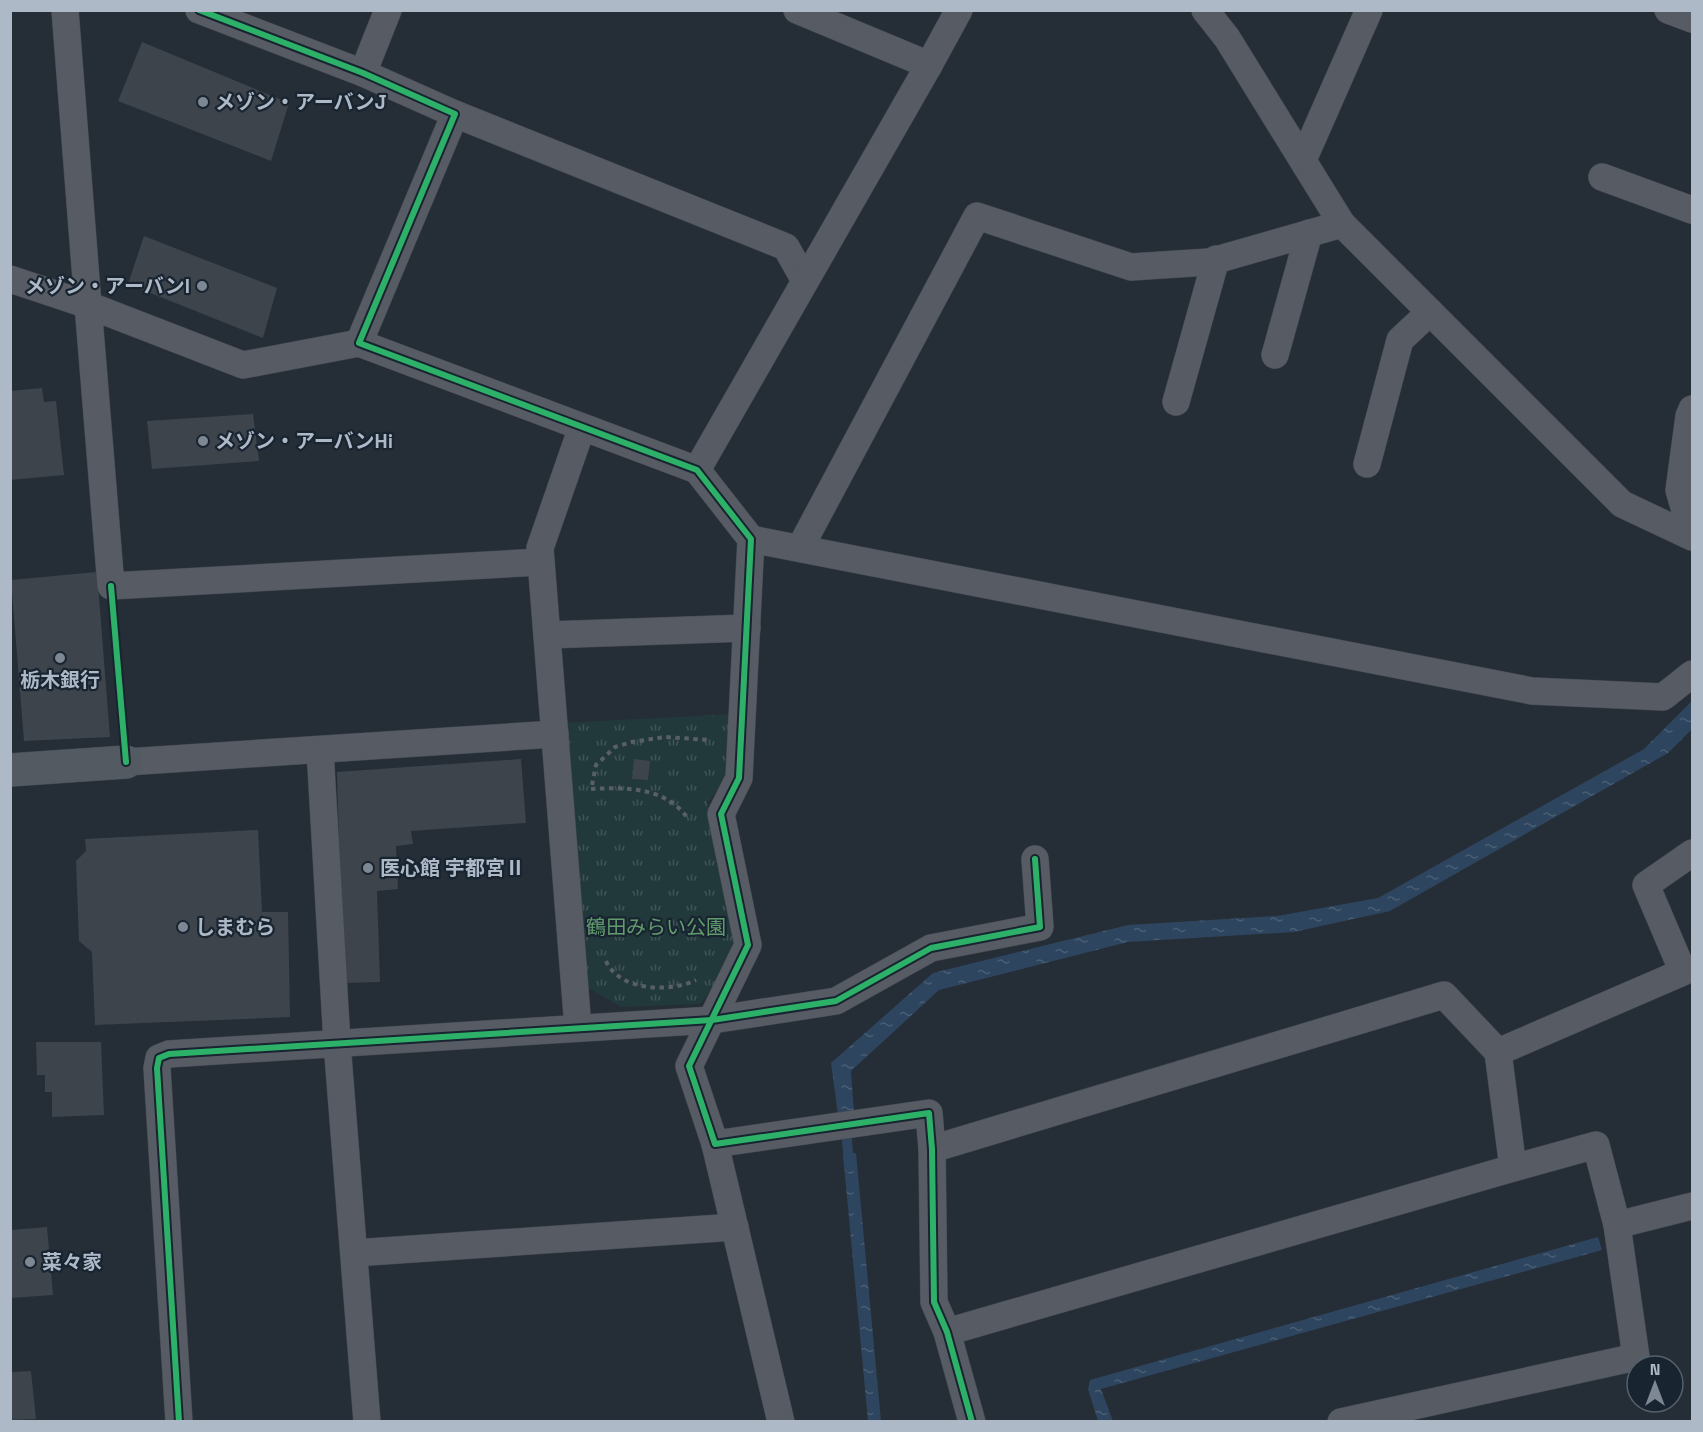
<svg xmlns="http://www.w3.org/2000/svg" width="1703" height="1432" viewBox="0 0 1703 1432" font-family="'Space Grotesk','Noto Sans JP',sans-serif">
  <style>
    .park { fill: url(#park-tufts) }
    .water { fill: url(#water-ripples) }
    .lines { fill: none; stroke-linecap: round; stroke-linejoin: round }
    .stream { stroke: #2e455f; stroke-width: 10 }
    .building { fill: #3d444c }
    .street-casing { stroke: #42474e; stroke-width: 28 }
    .secondary-casing { stroke: #42474e; stroke-width: 34 }
    .path { stroke: #585f66; stroke-width: 4; stroke-dasharray: 4.5 4.5; stroke-linecap: butt }
    .street { stroke: #565b64; stroke-width: 27 }
    .secondary { stroke: #545a62; stroke-width: 33 }
    .cycleway-casing { stroke: #192431; stroke-width: 10 }
    .cycleway { stroke: #2db169; stroke-width: 6 }
    .poi-dot { fill: #7e8895; stroke: #192431; stroke-width: 2 }
    .labels { text-anchor: middle; stroke-width: 4.5; stroke-linejoin: round; paint-order: stroke }
    .poi-label { font-size: 20px; font-weight: bold; fill: #aeb9c8; stroke: #192431; text-anchor: start }
    .park-label { font-size: 20px; fill: #629c6d; stroke: #192431 }
  </style>
  <defs>
    <pattern id="park-tufts" width="24" height="20" patternUnits="userSpaceOnUse" patternTransform="scale(1.5)"><rect width="24" height="20" fill="#22393c"/><path d="M3 7l-1-3M5 7V3M7 7l1-3M15 17l-1-3M17 17v-4M19 17l1-3" fill="none" stroke="#405457"/></pattern>
    <pattern id="water-ripples" width="26" height="14" patternUnits="userSpaceOnUse" patternTransform="scale(1.5)"><rect width="26" height="14" fill="#2e455f"/><path d="M2 4q2-2 4 0t4 0M15 11q2-2 4 0t4 0" fill="none" stroke="#4a5e74"/></pattern>
  </defs>
  <rect width="100%" height="100%" fill="#252d36"/>
  <polygon class="park" points="735,714 730,778 707,802 730,897 737,942 720,980 700,1004 621,1007 582,984 561,723"/>
  <g class="water">
    <polygon points="1692,701 1692,729 1668,753 1390,911 1294,932 1128,942 939,990 851,1071 854,1113 838,1115 831,1063 933,973 1128,925 1277,916 1378,898 1644,749"/>
    <polygon points="856,1153 881,1421 868,1421 843,1154"/>
    <polygon points="1598,1237 1602,1250 1101,1389 1113,1421 1098,1421 1088,1389 1090,1380"/>
  </g>
  <g class="lines">
    <polyline class="stream" points="846,1126 849,1167"/>
  </g>
  <g class="building">
    <polygon points="142,42 289,103 271,161 118,101"/>
    <polygon points="144,236 277,288 263,338 128,284"/>
    <polygon points="42,388 44,402 56,401 64,475 10,480 10,391"/>
    <polygon points="253,414 259,461 152,469 147,421"/>
    <polygon points="97,572 110,737 24,741 11,580"/>
    <polygon points="521,759 526,823 411,831 413,844 396,846 398,889 377,891 380,982 343,983 337,772"/>
    <polygon points="634,759 650,761 648,780 632,779"/>
    <polygon points="258,830 262,912 288,912 290,1017 95,1025 92,952 79,941 76,861 86,851 85,839"/>
    <polygon points="36,1042 101,1042 104,1115 52,1117 52,1092 45,1092 45,1075 37,1075"/>
    <polygon points="47,1227 53,1295 10,1298 10,1230"/>
    <polygon points="31,1371 36,1419 10,1420 10,1372"/>
  </g>
  <g class="lines">
    <defs>
      <g id="street">
        <polyline points="199,10 363,73 455,114 359,343 697,470 751,539 739,778 721,814 748,945 689,1066 715,1144 929,1113 932,1149 934,1302 947,1332 972,1422"/>
        <polyline points="797,10 929,65"/>
        <polyline points="1205,10 1227,38 1342,224 1622,504 1692,537"/>
        <polyline points="1668,10 1692,19"/>
        <polyline points="363,73 388,10"/>
        <polyline points="455,114 786,247 805,281"/>
        <polyline points="1303,160 1369,10"/>
        <polyline points="1602,177 1692,210"/>
        <polyline points="10,279 88,305 65,10"/>
        <polyline points="359,343 243,365 88,305 111,586 541,562"/>
        <polyline points="1275,355 1309,233"/>
        <polyline points="1176,402 1216,259"/>
        <polyline points="1692,409 1689,416 1679,490 1692,535"/>
        <polyline points="1367,464 1400,340 1430,312"/>
        <polyline points="697,470 929,65 959,10"/>
        <polyline points="751,539 1532,691 1663,697 1692,674"/>
        <polyline points="800,548 977,216 1131,267 1209,262 1342,224"/>
        <polyline points="547,635 747,628"/>
        <polyline points="320,750 337,1043 367,1422"/>
        <polyline points="126,762 555,734"/>
        <polyline points="578,1028 540,548 582,427"/>
        <polyline points="715,1144 781,1422"/>
        <polyline points="932,1149 1444,995 1498,1052"/>
        <polyline points="1513,1168 1596,1145 1617,1225"/>
        <polyline points="354,1253 735,1227"/>
        <polyline points="947,1332 1513,1168 1498,1052 1683,972 1646,885 1692,853"/>
        <polyline points="179,1422 157,1068 159,1058 169,1054 712,1020 836,1001 931,948 1040,927 1035,859"/>
        <polyline points="1341,1422 1636,1357 1617,1225 1692,1206"/>
      </g>
      <polyline id="secondary" points="10,770 126,762"/>
    </defs>
    <use href="#street" class="street-casing"/>
    <use href="#secondary" class="secondary-casing"/>
    <g class="path">
      <polyline points="592,785 596,765 615,747 632,742 665,737 710,740"/>
      <path d="M591,789C627,787 667,787 689,820"/>
      <path d="M606,961C619,991 670,993 696,980"/>
    </g>
    <use href="#street" class="street"/>
    <use href="#secondary" class="secondary"/>
    <defs>
      <g id="cycleway">
        <polyline points="199,10 363,73 455,114 359,343 697,470 751,539 739,778 721,814 748,945 689,1066 715,1144 929,1113 932,1149 934,1302 947,1332 972,1422"/>
        <polyline points="111,586 126,762"/>
        <polyline points="179,1422 157,1068 159,1058 169,1054 712,1020 836,1001 931,948 1040,927 1035,859"/>
      </g>
    </defs>
    <use href="#cycleway" class="cycleway-casing"/>
    <use href="#cycleway" class="cycleway"/>
  </g>
  <g class="poi-dot">
    <circle cx="203" cy="102" r="6"/>
    <circle cx="202" cy="286" r="6"/>
    <circle cx="203" cy="441" r="6"/>
    <circle cx="60" cy="658" r="6"/>
    <circle cx="368" cy="868" r="6"/>
    <circle cx="183" cy="927" r="6"/>
    <circle cx="30" cy="1262" r="6"/>
  </g>
  <g class="labels">
    <g class="poi-label">
      <text x="215" y="109">メゾン・アーバンJ</text>
      <text x="190" y="293" text-anchor="end">メゾン・アーバンI</text>
      <text x="215" y="448">メゾン・アーバンHi</text>
      <text x="60" y="687" text-anchor="middle">栃木銀行</text>
      <text x="380" y="875">医心館 宇都宮Ⅱ</text>
      <text x="195" y="934">しまむら</text>
      <text x="42" y="1269">菜々家</text>
    </g>
    <g class="park-label">
      <text x="656" y="934">鶴田みらい公園</text>
    </g>
  </g>
  <rect width="1703" height="1432" fill="none" stroke="#aeb9c8" stroke-width="24"/>
  <g transform="translate(1655 1384)"><circle r="28" fill="#192431" stroke="#55606d" stroke-width="1.5"/>
  <path d="M0-4.5L10 22L0 15L-10 22Z" fill="#7e8895"/>
  <text y="-9" font-size="16" font-weight="bold" text-anchor="middle" fill="#aeb9c8">N</text>
  </g>
</svg>
